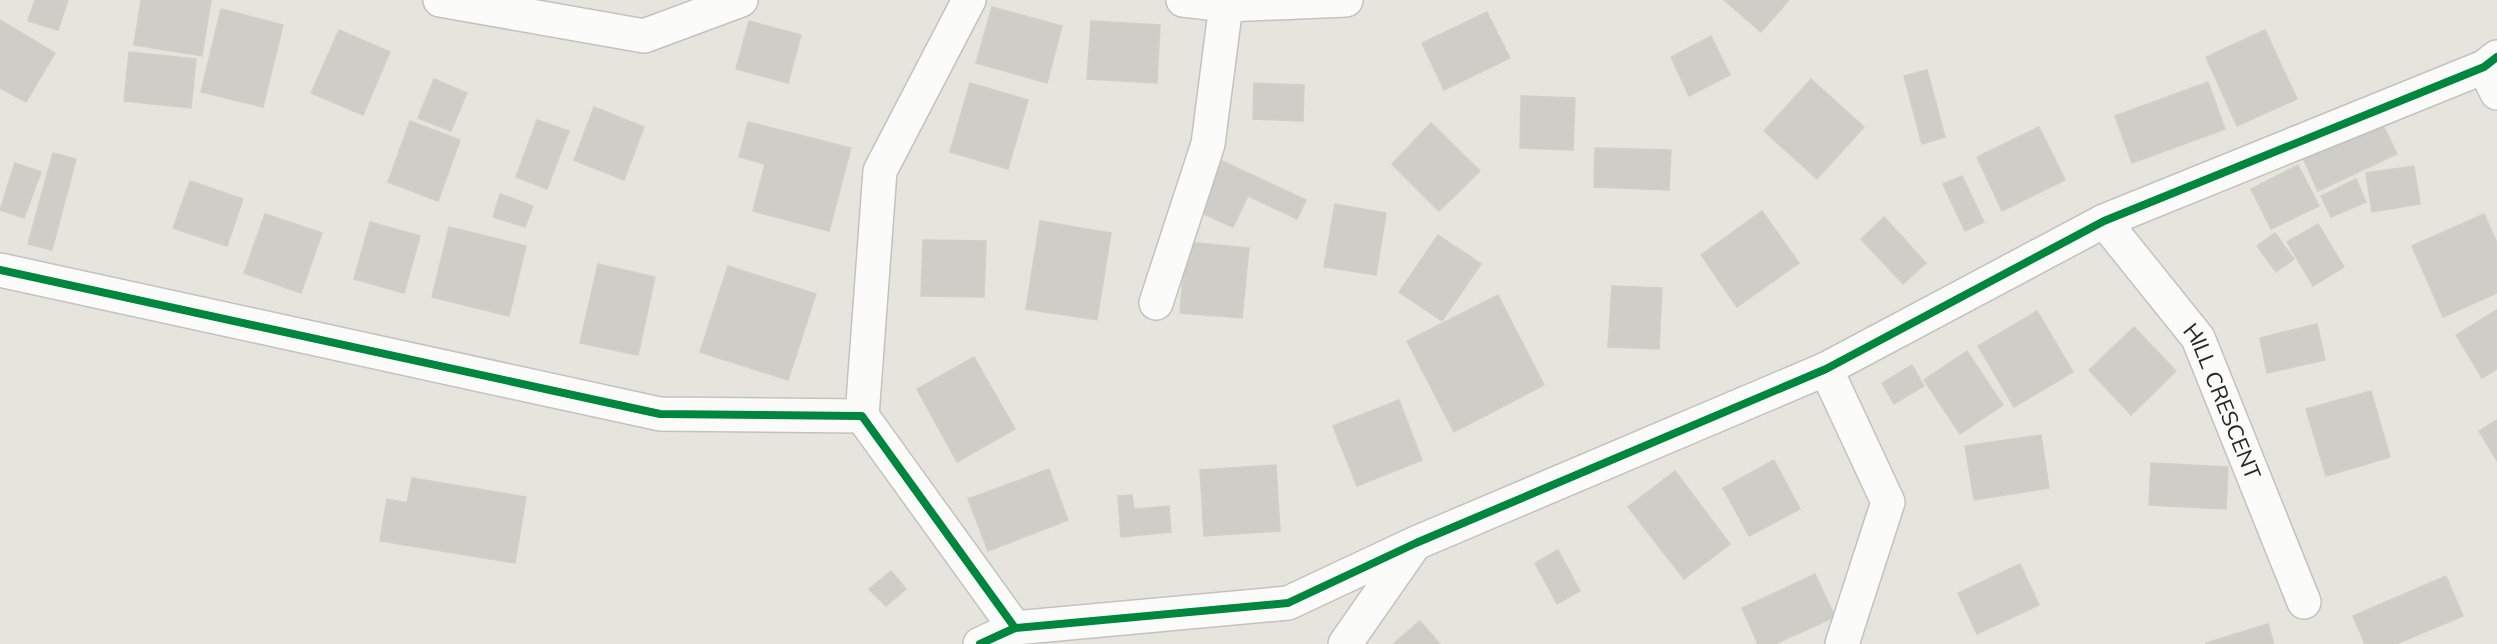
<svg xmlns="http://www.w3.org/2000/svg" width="2497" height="644" viewBox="0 0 2497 644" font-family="Mulish,sans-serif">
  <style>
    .building { fill: #cfcdc7; stroke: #d1cfc8; stroke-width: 1.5 }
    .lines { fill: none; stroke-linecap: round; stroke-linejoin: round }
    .minor-casing { stroke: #c3c2c2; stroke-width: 36 }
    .minor { stroke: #fbfbfa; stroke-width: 33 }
    .cycleway-casing { stroke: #fff; stroke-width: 11 }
    .cycleway { stroke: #00873e; stroke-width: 8 }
    .labels { text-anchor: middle; stroke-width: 4.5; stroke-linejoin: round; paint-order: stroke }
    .street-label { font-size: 22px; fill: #272727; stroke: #fff }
  </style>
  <rect width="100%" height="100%" fill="#e6e4dc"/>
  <g class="building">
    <polygon points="35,0 68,0 58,30 28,21"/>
    <polygon points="141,0 211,0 202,56 134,45"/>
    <polygon points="1724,0 1789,0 1761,32"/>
    <polygon points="992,7 1062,26 1047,83 976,63"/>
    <polygon points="221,9 283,25 263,107 201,92"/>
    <polygon points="1487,12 1510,58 1444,90 1422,43"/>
    <polygon points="0,20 55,53 26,102 0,88"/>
    <polygon points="749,21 801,35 788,83 736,69"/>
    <polygon points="1091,21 1160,25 1157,83 1087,79"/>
    <polygon points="339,30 390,52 363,115 311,93"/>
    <polygon points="2265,30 2297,99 2237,126 2206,57"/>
    <polygon points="1711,36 1730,75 1689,96 1671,57"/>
    <polygon points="129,52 196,59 191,108 124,101"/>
    <polygon points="1927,70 1945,137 1922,144 1904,76"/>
    <polygon points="434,79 467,93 451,131 418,118"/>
    <polygon points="1811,79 1864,127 1817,179 1764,131"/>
    <polygon points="2208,82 2225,129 2132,163 2115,116"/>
    <polygon points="970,83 1028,100 1008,169 950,152"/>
    <polygon points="1254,83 1304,85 1303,121 1253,119"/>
    <polygon points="1521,96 1575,98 1573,150 1520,148"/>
    <polygon points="594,107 644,127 624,180 574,160"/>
    <polygon points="537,120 569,131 547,189 516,177"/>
    <polygon points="410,121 460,140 438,201 388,182"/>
    <polygon points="748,122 851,148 829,231 753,211 765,164 739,157"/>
    <polygon points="1431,123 1480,171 1439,211 1392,164"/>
    <polygon points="2382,123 2397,154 2318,191 2304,160"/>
    <polygon points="2039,127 2065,180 2002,211 1977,157"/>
    <polygon points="1595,148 1671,150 1669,190 1594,187"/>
    <polygon points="53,153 76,159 52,250 28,244"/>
    <polygon points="1220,160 1306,200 1297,219 1248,196 1233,227 1197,211"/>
    <polygon points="15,163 41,172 24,218 0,210"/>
    <polygon points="2298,165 2319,206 2271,229 2251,189"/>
    <polygon points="2414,166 2420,204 2372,212 2366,173"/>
    <polygon points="1962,176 1984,222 1965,231 1943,184"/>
    <polygon points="2356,179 2366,202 2331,217 2321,196"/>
    <polygon points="190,181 243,199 227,246 173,228"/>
    <polygon points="500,194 533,206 525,227 493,217"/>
    <polygon points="1335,204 1386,213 1376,275 1324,267"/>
    <polygon points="1762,211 1799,263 1737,307 1701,255"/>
    <polygon points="265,214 322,233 301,293 244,273"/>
    <polygon points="2484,214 2497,243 2497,293 2443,317 2412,246"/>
    <polygon points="1884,217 1926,263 1903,284 1861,239"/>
    <polygon points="1040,221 1111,233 1097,320 1026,309"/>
    <polygon points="370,222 420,236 404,293 354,279"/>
    <polygon points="2318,224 2344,267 2313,286 2287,242"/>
    <polygon points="449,227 526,246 509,316 432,297"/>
    <polygon points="2275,233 2294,259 2276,272 2257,246"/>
    <polygon points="1438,235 1481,264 1442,321 1399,292"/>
    <polygon points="923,240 986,241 984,297 921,296"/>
    <polygon points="1186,242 1249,248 1242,318 1180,313"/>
    <polygon points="598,264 655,277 638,355 580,343"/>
    <polygon points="728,266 816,294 788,380 700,352"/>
    <polygon points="1612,286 1662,288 1659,349 1608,347"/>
    <polygon points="1498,295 1544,385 1454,432 1407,341"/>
    <polygon points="2497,310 2497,369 2482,378 2456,335"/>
    <polygon points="2037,311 2073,372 2014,407 1978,346"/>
    <polygon points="2317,324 2325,360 2267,373 2260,338"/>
    <polygon points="2134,327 2176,371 2131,415 2089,370"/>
    <polygon points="1967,351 2003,405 1960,434 1924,380"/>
    <polygon points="974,357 1015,429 957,462 917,389"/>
    <polygon points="1912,365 1924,386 1894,404 1882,383"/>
    <polygon points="2371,391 2390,457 2326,476 2306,409"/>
    <polygon points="1399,400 1422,460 1357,486 1333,426"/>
    <polygon points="2497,420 2497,461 2479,431"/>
    <polygon points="2041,435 2049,488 1974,500 1965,446"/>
    <polygon points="1774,460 1800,509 1749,536 1723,488"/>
    <polygon points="2151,463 2228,467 2226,509 2149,505"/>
    <polygon points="1276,465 1280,531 1204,536 1200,470"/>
    <polygon points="1049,469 1068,520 988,551 968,499"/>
    <polygon points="1675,471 1730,544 1684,579 1628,507"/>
    <polygon points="412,478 526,497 515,563 380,541 387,499 407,503"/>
    <polygon points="1132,495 1134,509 1169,506 1171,532 1121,537 1118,496"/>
    <polygon points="1558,550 1580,591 1557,604 1535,563"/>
    <polygon points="2020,564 2039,605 1977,634 1958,593"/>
    <polygon points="891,571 906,589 886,606 869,589"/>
    <polygon points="1815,574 1835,617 1775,644 1758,644 1742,608"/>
    <polygon points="2446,576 2463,616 2396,644 2365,644 2353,616"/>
    <polygon points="1420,621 1440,644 1393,644"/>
    <polygon points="2268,624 2274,644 2206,644 2206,643"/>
  </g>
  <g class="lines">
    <defs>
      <g id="minor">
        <polyline points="440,0 644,36 741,0"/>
        <polyline points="1183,0 1226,5 1346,0"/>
        <polyline points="2484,67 2497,93"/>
        <path id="s1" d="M2104,221L2198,338L2304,602"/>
        <polyline points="0,270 660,414 862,416 1015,628"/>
        <polyline points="1156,303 1208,144 1226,5"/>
        <polyline points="1826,369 1888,502 1842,644"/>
        <polyline points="862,416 880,171 969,0"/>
        <polyline points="980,644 1015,628 1288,603 1416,543 1826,369 2104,221 2484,67 2497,57"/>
        <polyline points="1345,644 1414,545"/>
      </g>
    </defs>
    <use href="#minor" class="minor-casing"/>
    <use href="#minor" class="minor"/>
    <defs>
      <g id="cycleway">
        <polyline points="0,270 660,414 862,416 1015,628"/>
        <polyline points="980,644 1015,628 1288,603 1416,543 1826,369 2104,221 2484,67 2497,57"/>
      </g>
    </defs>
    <use href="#cycleway" class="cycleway-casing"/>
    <use href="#cycleway" class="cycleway"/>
  </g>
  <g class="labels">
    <g class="street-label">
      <text dy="8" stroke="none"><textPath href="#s1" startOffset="218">HILL CRESCENT</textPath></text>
    </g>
  </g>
</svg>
